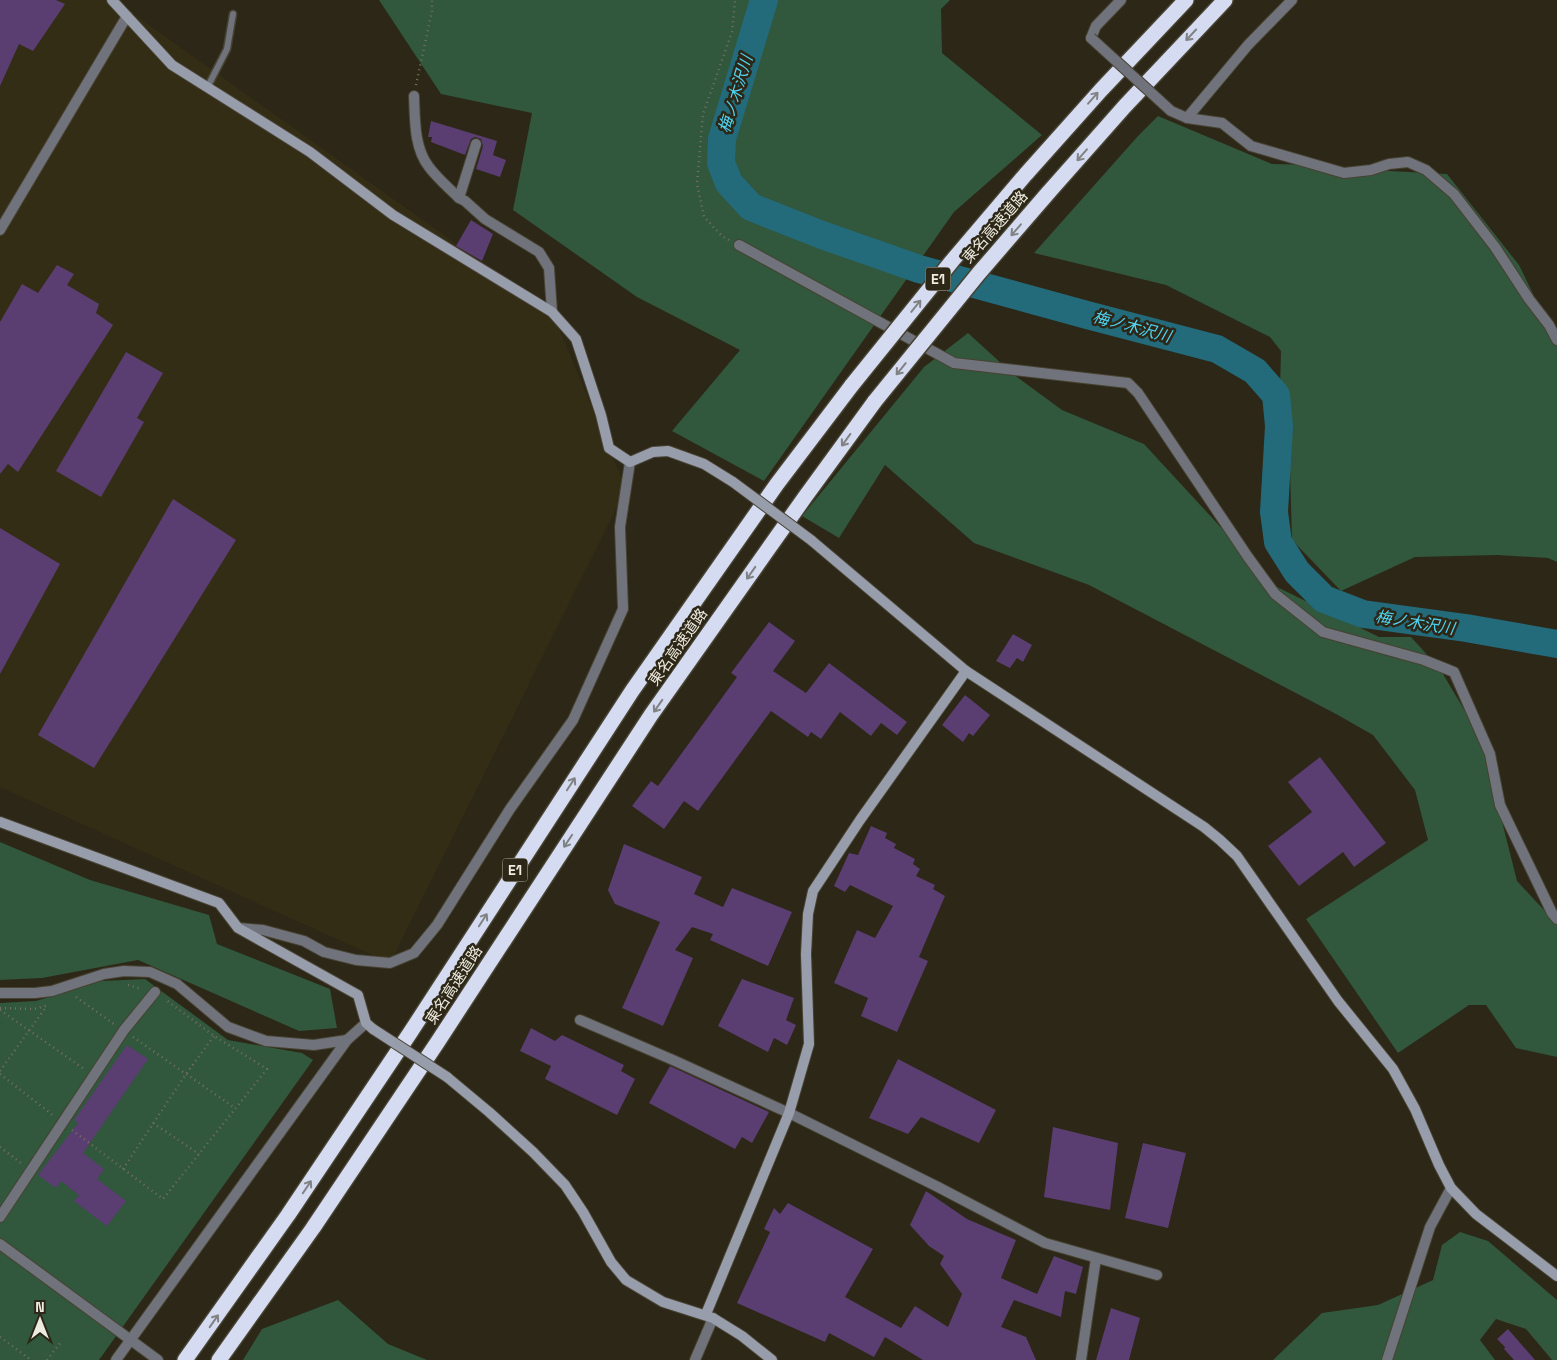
<svg xmlns="http://www.w3.org/2000/svg" width="1557" height="1360" viewBox="0 0 1557 1360" font-family="'Space Grotesk','Noto Sans JP',sans-serif">
  <style>
    .built { fill: #342d15 }
    .green { fill: #31573d }
    .lines { fill: none; stroke-linecap: round; stroke-linejoin: round }
    .river { stroke: #236a7a; stroke-width: 28 }
    .building { fill: #5a3d71 }
    .lane-casing { stroke: #474232; stroke-width: 9 }
    .street-casing { stroke: #474232; stroke-width: 12 }
    .secondary-casing { stroke: #474232; stroke-width: 12 }
    .highway-casing { stroke: #474232; stroke-width: 18 }
    .path { stroke: #757062; stroke-width: 2.5; stroke-dasharray: 1 4; stroke-linecap: butt }
    .lane { stroke: #70737b; stroke-width: 6 }
    .street { stroke: #70737b; stroke-width: 10 }
    .secondary { stroke: #989dab; stroke-width: 10 }
    .highway { stroke: #d5dcf1; stroke-width: 15 }
    .street-bridge-casing { stroke: #474232; stroke-width: 12; stroke-linecap: butt }
    .secondary-bridge-casing { stroke: #474232; stroke-width: 12; stroke-linecap: butt }
    .highway-bridge-casing { stroke: #474232; stroke-width: 18; stroke-linecap: butt }
    .street-bridge { stroke: #70737b; stroke-width: 10 }
    .secondary-bridge { stroke: #989dab; stroke-width: 10 }
    .highway-bridge { stroke: #d5dcf1; stroke-width: 15 }
    .oneway { stroke: #808284 }
    .labels { text-anchor: middle; stroke-width: 5; stroke-linejoin: round; paint-order: stroke }
    .shield { fill: #2c2716; stroke: #b4b0a3; stroke-width: 1 }
    .shield-label { font-size: 14px; font-weight: bold; fill: #eeebe0 }
    .street-label { font-size: 15px; fill: #eeebe0; stroke: #2c2716 }
    .water-label { font-size: 16px; font-style: italic; fill: #4fd4f3; stroke: #2c2716 }
  </style>
  <rect width="100%" height="100%" fill="#2c2716"/>
  <polygon class="built" points="0,0 114,0 552,312 626,489 390,963 0,787"/>
  <g class="green">
    <polygon points="379,0 950,0 941,9 942,53 1042,135 954,212 764,481 672,431 740,350 637,297 513,210 532,113 441,94"/>
    <polygon points="1158,116 1272,164 1317,165 1371,170 1447,174 1519,265 1557,343 1557,562 1548,558 1497,555 1415,557 1341,591 1292,540 1289,434 1280,390 1281,351 1270,337 1166,285 1034,253 1138,136"/>
    <polygon points="968,333 1013,374 1062,410 1144,444 1275,586 1379,637 1411,637 1440,669 1481,738 1517,881 1557,924 1557,1057 1516,1048 1486,1005 1469,1005 1398,1053 1306,919 1428,840 1415,790 1373,735 1336,714 1089,585 974,543 885,465 839,538 802,516 924,367"/>
    <polygon points="0,842 90,880 209,915 217,944 330,989 337,1028 299,1031 138,960 42,978 0,980"/>
    <polygon points="145,979 228,1040 302,1053 313,1060 99,1360 0,1360 0,1003 36,1001 101,981"/>
    <polygon points="1460,1232 1488,1241 1557,1300 1557,1360 1552,1360 1526,1329 1496,1319 1480,1340 1495,1360 1273,1360 1322,1313 1378,1305 1433,1280 1442,1245"/>
    <polygon points="338,1300 388,1344 427,1360 243,1360 262,1329"/>
  </g>
  <g class="lines">
    <polyline class="river" points="764,0 722,139 721,163 729,183 751,207 822,235 919,269 1087,315 1217,349 1255,371 1276,395 1279,426 1274,512 1278,542 1297,572 1324,599 1363,614 1466,628 1557,644"/>
  </g>
  <g class="building">
    <polygon points="0,0 56,0 65,4 33,51 19,44 0,86"/>
    <polygon points="431,121 497,141 493,155 506,160 500,177 476,169 483,146 481,139 475,137 471,139 465,155 431,142 432,137 428,137"/>
    <polygon points="471,220 493,234 482,261 456,246"/>
    <polygon points="57,265 74,274 67,285 99,304 96,313 113,325 18,472 8,464 0,474 0,322 22,284 38,293"/>
    <polygon points="126,352 163,373 137,418 144,422 101,497 56,471"/>
    <polygon points="173,499 236,540 94,768 38,735"/>
    <polygon points="0,528 60,564 0,674"/>
    <polygon points="769,622 795,641 773,671 806,693 829,663 907,722 897,735 881,723 871,736 840,712 821,739 811,732 808,737 771,711 698,811 684,801 664,829 632,806 651,781 658,786 737,677 731,673"/>
    <polygon points="1013,634 1032,645 1023,662 1017,658 1010,668 996,661"/>
    <polygon points="965,695 990,715 973,736 969,733 963,742 942,725"/>
    <polygon points="1320,757 1386,843 1354,867 1343,852 1299,886 1268,846 1312,812 1288,782"/>
    <polygon points="871,826 887,833 885,838 896,844 894,848 915,859 913,864 920,869 916,876 935,885 933,889 945,896 919,957 928,961 897,1032 861,1016 868,998 834,983 857,930 875,938 893,906 850,885 845,892 834,886 849,853 858,855"/>
    <polygon points="624,844 702,877 694,894 723,907 732,888 792,912 768,966 710,940 713,934 692,927 675,950 693,958 663,1026 622,1008 660,922 615,904 608,890"/>
    <polygon points="742,979 794,998 786,1020 796,1025 787,1045 774,1038 768,1052 718,1026"/>
    <polygon points="531,1028 555,1041 562,1035 624,1065 621,1071 635,1079 617,1115 545,1079 551,1066 520,1051"/>
    <polygon points="127,1045 148,1059 83,1153 104,1169 97,1179 126,1201 107,1226 74,1201 79,1195 61,1181 56,1188 38,1175 78,1123 74,1120"/>
    <polygon points="898,1059 996,1110 979,1143 921,1117 908,1134 869,1118"/>
    <polygon points="670,1066 769,1112 752,1143 742,1137 735,1149 649,1103"/>
    <polygon points="1053,1127 1118,1143 1110,1210 1044,1197"/>
    <polygon points="1143,1143 1186,1153 1168,1228 1125,1218"/>
    <polygon points="926,1191 967,1219 1016,1240 1001,1278 1037,1294 1054,1256 1083,1267 1076,1294 1065,1291 1061,1317 1014,1300 1001,1327 1026,1337 1036,1360 923,1360 885,1337 874,1357 829,1333 825,1342 737,1303 770,1232 764,1229 774,1208 780,1214 788,1203 873,1249 845,1297 901,1328 915,1306 948,1327 962,1294 940,1264 944,1256 929,1246 910,1225"/>
    <polygon points="1111,1308 1140,1318 1129,1360 1096,1360"/>
    <polygon points="1508,1329 1535,1360 1514,1360 1504,1349 1505,1347 1497,1339"/>
  </g>
  <g class="lines">
    <defs>
      <polyline id="lane" points="207,88 227,49 233,14"/>
      <g id="street">
        <polyline points="1091,38 1096,26 1121,0"/>
        <path d="M414,96C415,120 414,148 429,167C438,179 449,188 459,198L465,201L485,219L539,252L549,268L552,312"/>
        <polyline points="1159,100 1171,111 1187,118 1222,123 1251,146 1344,173 1371,170 1389,164 1408,162 1426,170 1454,194 1495,247 1529,299 1549,325 1557,340"/>
        <polyline points="1187,118 1248,45 1292,0"/>
        <polyline points="459,198 476,144"/>
        <polyline points="0,230 127,16"/>
        <polyline points="739,245 954,363 1128,383 1138,393 1248,557 1275,594 1323,632 1424,660 1454,672 1490,754 1500,805 1552,913 1557,919"/>
        <polyline points="239,928 263,930 304,941 324,952 356,960 390,963 414,953 437,925 510,809 573,720 623,609 620,527 630,462"/>
        <polyline points="0,993 35,993 52,991 104,974 124,971 150,972 177,984 228,1027 266,1041 314,1045 347,1040"/>
        <polyline points="580,1020 673,1060 789,1113 938,1187 1045,1243 1157,1275"/>
        <polyline points="0,1217 124,1030 155,992"/>
        <polyline points="0,1244 158,1360"/>
        <polyline points="116,1360 347,1040 366,1023"/>
        <polyline points="695,1360 713,1318"/>
        <polyline points="1081,1360 1096,1258"/>
        <polyline points="1387,1360 1430,1227 1451,1188"/>
      </g>
      <g id="secondary">
        <polyline points="112,0 172,65 310,152 393,215 552,312 576,339 601,415 609,448 630,462 653,452 668,451 704,464 733,482"/>
        <polyline points="811,540 966,671 1204,827 1220,840 1237,856 1338,1001 1393,1069 1415,1109 1439,1165 1451,1188 1476,1214 1557,1276"/>
        <polyline points="0,822 219,903 238,928 358,995 366,1023 373,1029"/>
        <polyline points="447,1077 489,1112 533,1152 565,1185 583,1212 611,1262 626,1280 663,1302 713,1318 742,1336 772,1360"/>
        <polyline points="706,1314 789,1113 809,1044 806,954 808,914 813,891 860,820 966,671"/>
      </g>
      <g id="highway">
        <polyline points="1026,174 1101,90 1186,0"/>
        <polyline points="1048,193 1125,106 1225,0"/>
        <polyline points="185,1360 288,1215 410,1033 632,691 777,484 852,385"/>
        <polyline points="219,1360 313,1228 437,1043 651,715 805,497 875,401"/>
      </g>
    </defs>
    <use href="#lane" class="lane-casing"/>
    <use href="#street" class="street-casing"/>
    <use href="#secondary" class="secondary-casing"/>
    <use href="#highway" class="highway-casing"/>
    <g class="path">
      <polyline points="416,85 432,11 432,0"/>
      <polyline points="729,240 722,236 704,217 697,184 703,114 732,32 735,0"/>
      <polyline points="128,985 142,989"/>
      <polyline points="76,997 114,1024"/>
      <polyline points="0,1008 34,1009 49,1005"/>
      <polyline points="0,1010 84,1069"/>
      <polyline points="133,1037 235,1108"/>
      <polyline points="0,1071 46,1007"/>
      <polyline points="0,1074 54,1116"/>
      <polyline points="153,1123 199,1154"/>
      <polyline points="72,1130 163,1199 267,1069 214,1036 165,999"/>
      <polyline points="0,1147 21,1163"/>
      <polyline points="123,1169 186,1074 214,1036"/>
      <polyline points="0,1337 31,1360"/>
      <polyline points="47,1360 61,1342"/>
    </g>
    <use href="#lane" class="lane"/>
    <use href="#street" class="street"/>
    <use href="#secondary" class="secondary"/>
    <use href="#highway" class="highway"/>
    <defs>
      <polyline id="street-bridge" points="1091,38 1159,100"/>
      <g id="secondary-bridge">
        <polyline points="733,482 811,540"/>
        <polyline points="373,1029 447,1077"/>
      </g>
      <g id="highway-bridge">
        <polyline points="852,385 952,261 1026,174"/>
        <polyline points="875,401 979,273 1048,193"/>
      </g>
    </defs>
    <use href="#street-bridge" class="street-bridge-casing"/>
    <use href="#secondary-bridge" class="secondary-bridge-casing"/>
    <use href="#highway-bridge" class="highway-bridge-casing"/>
    <use href="#street-bridge" class="street-bridge"/>
    <use href="#secondary-bridge" class="secondary-bridge"/>
    <use href="#highway-bridge" class="highway-bridge"/>
  </g>
  <defs><path id="oneway-shaft" d="M-6 0H5M1.5-3L5.5 0L1.5 3" fill="none" stroke-width="1.6" stroke-linecap="round" stroke-linejoin="round" transform="scale(1.25)"/></defs>
  <g class="oneway">
    <use href="#oneway-shaft" transform="translate(1191 35) rotate(133)"/>
    <use href="#oneway-shaft" transform="translate(1093 98) rotate(-49)"/>
    <use href="#oneway-shaft" transform="translate(1082 155) rotate(131)"/>
    <use href="#oneway-shaft" transform="translate(1016 230) rotate(131)"/>
    <use href="#oneway-shaft" transform="translate(916 306) rotate(-51)"/>
    <use href="#oneway-shaft" transform="translate(901 369) rotate(129)"/>
    <use href="#oneway-shaft" transform="translate(846 440) rotate(126)"/>
    <use href="#oneway-shaft" transform="translate(751 573) rotate(125)"/>
    <use href="#oneway-shaft" transform="translate(658 706) rotate(125)"/>
    <use href="#oneway-shaft" transform="translate(571 784) rotate(-57)"/>
    <use href="#oneway-shaft" transform="translate(568 841) rotate(124)"/>
    <use href="#oneway-shaft" transform="translate(483 920) rotate(-57)"/>
    <use href="#oneway-shaft" transform="translate(307 1187) rotate(-56)"/>
    <use href="#oneway-shaft" transform="translate(214 1321) rotate(-55)"/>
  </g>
  <g class="labels">
    <g class="shield">
      <rect x="925.5" y="267.5" width="25" height="23" rx="4"/>
      <rect x="502.5" y="858.5" width="25" height="23" rx="4"/>
    </g>
    <g class="shield-label">
      <text x="938" y="284">E1</text>
      <text x="515" y="875">E1</text>
    </g>
    <g class="street-label">
      <text transform="translate(995 227) rotate(-49)" y="5">東名高速道路</text>
      <text transform="translate(678 647) rotate(-55)" y="5">東名高速道路</text>
      <text transform="translate(454 985) rotate(-57)" y="5">東名高速道路</text>
    </g>
    <g class="water-label">
      <text transform="translate(735 94) rotate(-73)" y="6">梅ノ木沢川</text>
      <text transform="translate(1132 326) rotate(15)" y="6">梅ノ木沢川</text>
      <text transform="translate(1415 622) rotate(9)" y="6">梅ノ木沢川</text>
    </g>
  </g>
  <g transform="translate(40 1320)" stroke="#2c2716" stroke-width="4" paint-order="stroke">
  <path d="M0-4L9 19L0 12L-9 19Z" fill="#eeebe0"/>
  <text y="-8" font-size="14" font-weight="bold" text-anchor="middle" fill="#eeebe0">N</text>
  </g>
</svg>
